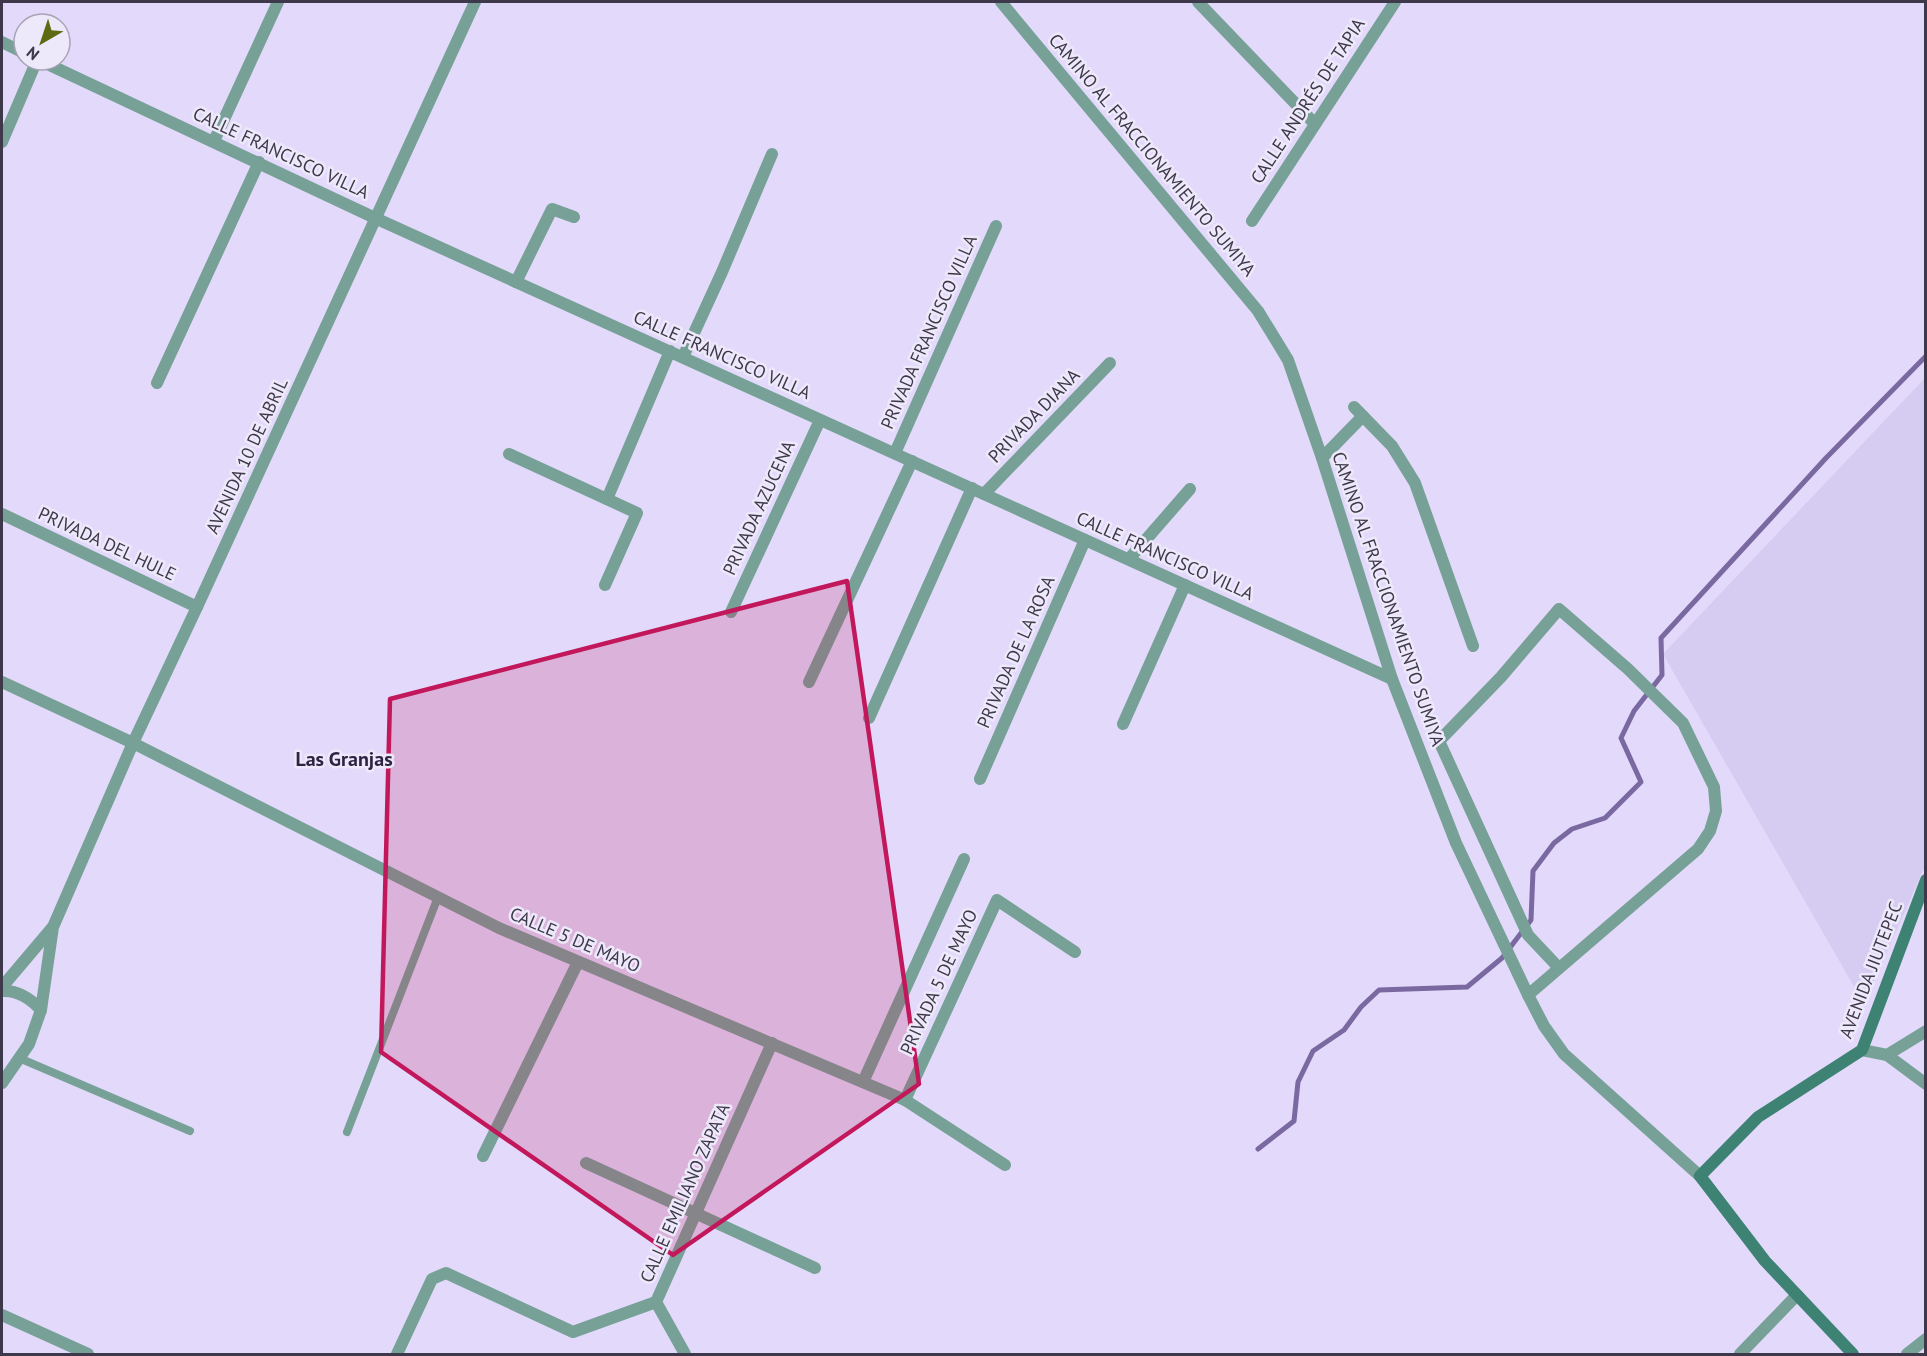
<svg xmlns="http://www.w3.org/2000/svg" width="1927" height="1356" viewBox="0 0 1927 1356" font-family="'PT Sans',sans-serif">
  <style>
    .built { fill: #d6cbf1 }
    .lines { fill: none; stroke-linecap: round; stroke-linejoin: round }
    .stream { stroke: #7a69a1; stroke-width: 5 }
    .service { stroke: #77a196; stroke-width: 8 }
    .minor { stroke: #77a196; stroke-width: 12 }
    .tertiary { stroke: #77a196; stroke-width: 12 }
    .secondary { stroke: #3e8273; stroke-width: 12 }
    .marked { fill: #c2185b; fill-opacity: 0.2; stroke: #c2185b; stroke-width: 4.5; stroke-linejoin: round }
    .labels { text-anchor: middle; stroke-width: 5; stroke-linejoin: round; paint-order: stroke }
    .street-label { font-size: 18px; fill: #3e394a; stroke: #eee9fa }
    .neighbourhood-label { font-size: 20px; font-weight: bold; fill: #2e2343; stroke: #eee9fa }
  </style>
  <rect width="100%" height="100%" fill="#e2d9fb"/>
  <polygon class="built" points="1925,378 1925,866 1864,1004 1663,654"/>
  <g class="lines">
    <polyline class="stream" points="1258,1149 1294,1121 1298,1082 1313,1051 1344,1030 1361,1007 1379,990 1467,987 1502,958 1531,920 1533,871 1554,843 1572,829 1605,818 1641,782 1621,738 1634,711 1662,675 1661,638 1826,458 1926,356"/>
    <g class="service">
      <polyline points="19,1058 190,1131"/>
      <polyline points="347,1132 438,897"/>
    </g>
    <g class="minor">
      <polyline points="1198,2 1315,124"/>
      <polyline points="2,42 24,53"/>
      <polyline points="39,60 375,218 1392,679"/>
      <polyline points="214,141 278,2"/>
      <polyline points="2,142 37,60"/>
      <polyline points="1252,221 1395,2"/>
      <polyline points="516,282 552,209 574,217"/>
      <polyline points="683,357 722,272 772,154"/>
      <polyline points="157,383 259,162"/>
      <polyline points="1354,407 1392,446 1415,483 1473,646"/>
      <polyline points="895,453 996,226"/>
      <polyline points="509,454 637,513 605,585"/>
      <polyline points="1322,458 1363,416"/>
      <polyline points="984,494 1110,363"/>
      <polyline points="607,499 670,351"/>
      <polyline points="2,514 197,607"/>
      <polyline points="1129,559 1190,489"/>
      <polyline points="731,612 820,420"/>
      <polyline points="2,682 133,743 499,928 905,1100 1005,1165"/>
      <polyline points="809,682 912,461"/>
      <polyline points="869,718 972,488"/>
      <polyline points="1123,724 1185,585"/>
      <polyline points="980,779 1085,540"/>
      <polyline points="1528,995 1698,849 1710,831 1716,811 1714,787 1683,723 1628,669 1559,609 1501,677 1439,741 1528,935 1559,968"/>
      <polyline points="1862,1050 1887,1055 1926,1031"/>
      <polyline points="1887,1055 1926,1084"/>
      <polyline points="863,1082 964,859"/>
      <polyline points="905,1100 997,900 1075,952"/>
      <polyline points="483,1156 578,962"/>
      <polyline points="586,1163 815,1268"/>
      <polyline points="2,1315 88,1354"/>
      <polyline points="397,1354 432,1279 446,1273 573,1332 656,1302"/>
      <polyline points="685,1354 656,1302 772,1043"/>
      <polyline points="1740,1354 1797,1295"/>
      <polyline points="1907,1354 1926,1339"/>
    </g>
    <g class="tertiary">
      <polyline points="1001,2 1258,311 1288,360 1322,458 1392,679 1456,843 1528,995 1544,1026 1564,1054 1700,1176"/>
      <polyline points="2,987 52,928"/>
      <path d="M2,991C17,990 31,999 41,1010"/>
      <polyline points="2,1083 29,1044 41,1010 53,927 133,743 197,607 475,2"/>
    </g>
    <polyline class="secondary" points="1853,1354 1765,1261 1700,1176 1758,1117 1862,1050 1926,880"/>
  </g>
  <path class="marked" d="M847,581L919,1084L673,1255L381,1052L390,699Z"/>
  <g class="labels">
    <g class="street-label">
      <text transform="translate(1308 101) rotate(-57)" y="6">CALLE ANDRÉS DE TAPIA</text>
      <text transform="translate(281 153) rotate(25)" y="6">CALLE FRANCISCO VILLA</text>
      <text transform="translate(1152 155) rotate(50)" y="6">CAMINO AL FRACCIONAMIENTO SUMIYA</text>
      <text transform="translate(929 332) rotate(-66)" y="6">PRIVADA FRANCISCO VILLA</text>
      <text transform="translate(722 355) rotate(24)" y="6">CALLE FRANCISCO VILLA</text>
      <text transform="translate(1034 416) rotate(-46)" y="6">PRIVADA DIANA</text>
      <text transform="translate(247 456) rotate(-65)" y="6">AVENIDA 10 DE ABRIL</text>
      <text transform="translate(759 508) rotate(-65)" y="6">PRIVADA AZUCENA</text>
      <text transform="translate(107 544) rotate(25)" y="6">PRIVADA DEL HULE</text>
      <text transform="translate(1165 556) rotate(24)" y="6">CALLE FRANCISCO VILLA</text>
      <text transform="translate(1388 599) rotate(71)" y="6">CAMINO AL FRACCIONAMIENTO SUMIYA</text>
      <text transform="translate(1016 652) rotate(-66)" y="6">PRIVADA DE LA ROSA</text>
      <text transform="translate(575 940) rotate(23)" y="6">CALLE 5 DE MAYO</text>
      <text transform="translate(1871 970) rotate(-69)" y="6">AVENIDA JIUTEPEC</text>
      <text transform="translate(939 982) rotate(-65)" y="6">PRIVADA 5 DE MAYO</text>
      <text transform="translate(685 1193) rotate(-66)" y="6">CALLE EMILIANO ZAPATA</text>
    </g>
    <g class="neighbourhood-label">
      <text x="344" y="766">Las Granjas</text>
    </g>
  </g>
  <rect width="1927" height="1356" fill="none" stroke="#3e394a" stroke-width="6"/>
  <g transform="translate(42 42) rotate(219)"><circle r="28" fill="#eee9fa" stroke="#a8a3b4" stroke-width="1.5"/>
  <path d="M0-4.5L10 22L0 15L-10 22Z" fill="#5e6a11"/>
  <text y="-9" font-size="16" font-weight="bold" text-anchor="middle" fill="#3e394a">N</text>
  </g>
</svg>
